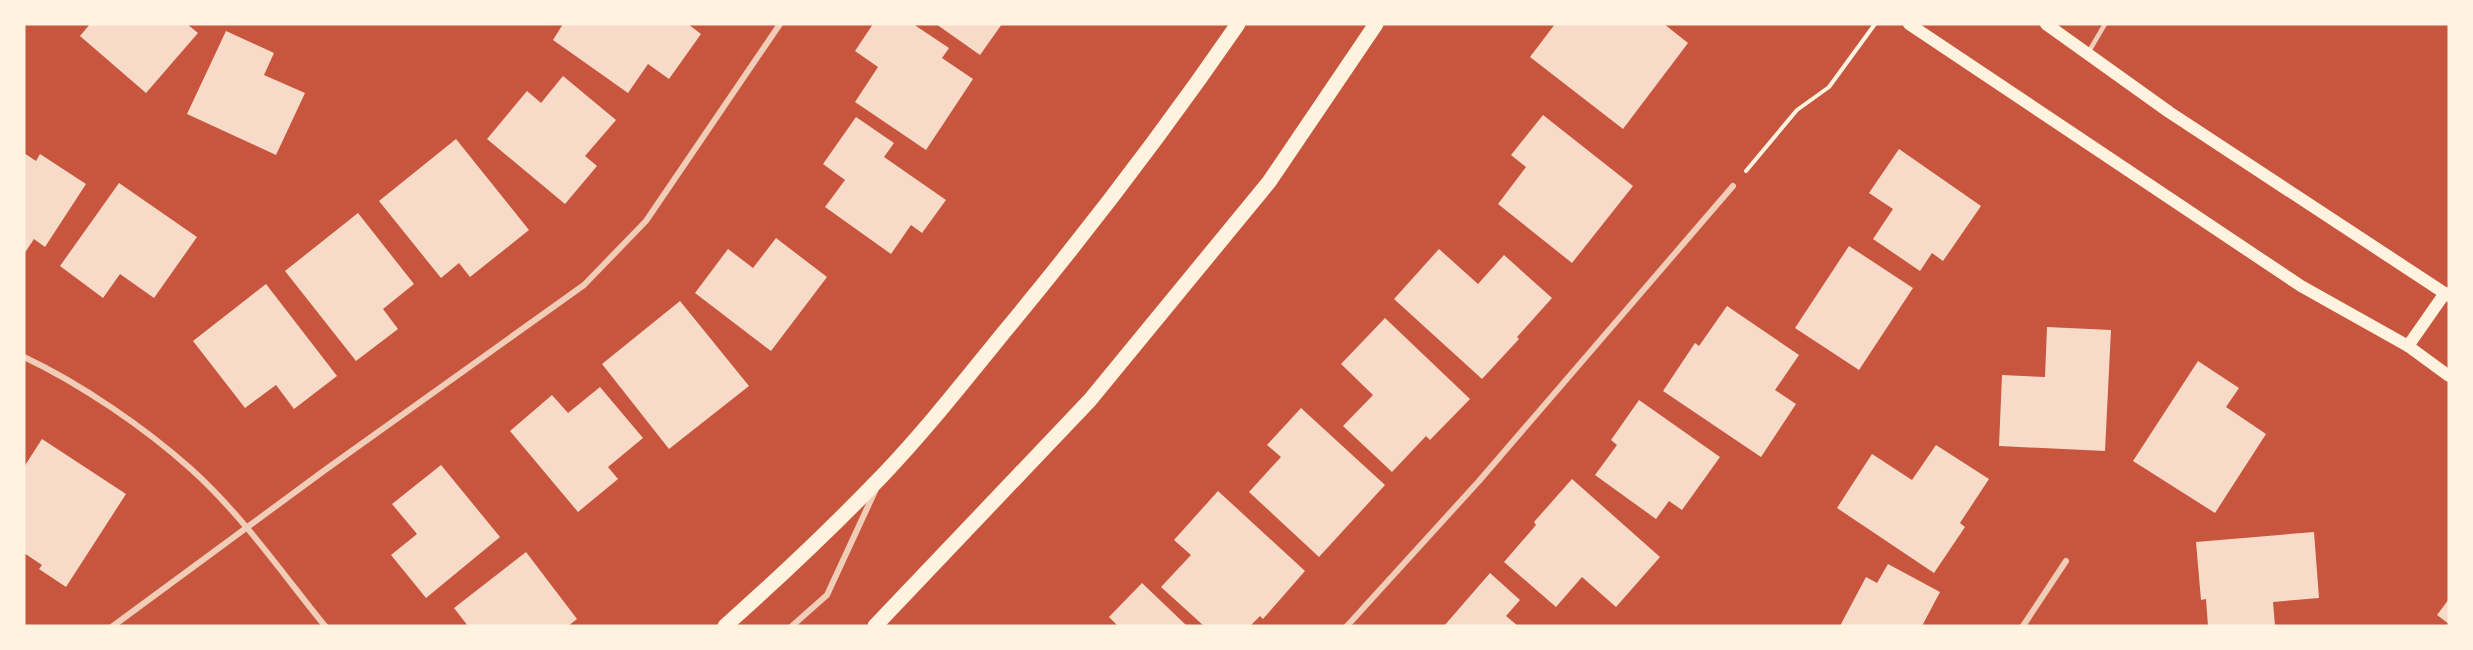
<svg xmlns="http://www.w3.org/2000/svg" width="2473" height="650" viewBox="0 0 2473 650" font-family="'Exo 2',sans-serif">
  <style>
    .building { fill: #f7dbc8 }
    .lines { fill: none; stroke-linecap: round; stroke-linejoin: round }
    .path { stroke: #fff3e0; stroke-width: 4 }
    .service { stroke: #f1ccb7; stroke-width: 4.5 }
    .minor { stroke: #f1ccb7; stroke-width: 6 }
    .secondary { stroke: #fff3e0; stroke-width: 12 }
    .primary { stroke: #fff3e0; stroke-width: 15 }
  </style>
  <rect width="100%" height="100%" fill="#c8553d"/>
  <g class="building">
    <polygon points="90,24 187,24 198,33 146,93 80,36"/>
    <polygon points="563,24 688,24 701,34 669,79 648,64 628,93 553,40"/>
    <polygon points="873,24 913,24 949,48 942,58 973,79 926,150 855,102 878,67 855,51"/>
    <polygon points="936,24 1002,24 980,55"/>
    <polygon points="1555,24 1664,24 1688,43 1623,129 1530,57"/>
    <polygon points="226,31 274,53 264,75 305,93 276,155 187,114"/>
    <polygon points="563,76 616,120 585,156 597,166 565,204 487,139 527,91 541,103"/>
    <polygon points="1543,115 1633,186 1572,263 1498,204 1526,167 1511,155"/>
    <polygon points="856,117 894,143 884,157 946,200 922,233 911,225 891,254 825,207 845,180 823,164"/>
    <polygon points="456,139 529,230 470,277 459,263 441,278 379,201"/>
    <polygon points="1899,149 1981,206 1943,261 1932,253 1920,271 1873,239 1893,209 1869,193"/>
    <polygon points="24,153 36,161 40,154 86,184 45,247 34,239 24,254"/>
    <polygon points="119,183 197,237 154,298 120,274 103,298 60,266"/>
    <polygon points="358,213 414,284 383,309 398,329 356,361 285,271"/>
    <polygon points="776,238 827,277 771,351 695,293 728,249 753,268"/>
    <polygon points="1849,246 1913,288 1859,370 1795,328"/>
    <polygon points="1439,249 1478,284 1504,255 1552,298 1517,337 1519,339 1482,379 1394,299"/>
    <polygon points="266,284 337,376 294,409 276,385 245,408 193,341"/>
    <polygon points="680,301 749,386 669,449 602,364"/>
    <polygon points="1727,306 1799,355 1775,390 1796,404 1761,457 1663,391 1695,343 1699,346"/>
    <polygon points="1385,318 1470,399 1430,440 1426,436 1392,472 1343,426 1373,395 1341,364"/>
    <polygon points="2047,327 2111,330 2105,451 1999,446 2002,375 2045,377"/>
    <polygon points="2198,361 2239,388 2226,407 2266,434 2215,513 2133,461"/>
    <polygon points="600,387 643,438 608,467 618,479 578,512 510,431 552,395 568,413"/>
    <polygon points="1639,400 1720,457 1682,510 1669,501 1656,519 1595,475 1617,445 1611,440"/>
    <polygon points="1301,408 1385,485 1319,557 1249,492 1281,457 1267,445"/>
    <polygon points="42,439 126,494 66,587 39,569 42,565 24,553 24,467"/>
    <polygon points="1936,445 1989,479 1960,523 1965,527 1934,573 1837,508 1872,454 1912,480"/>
    <polygon points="441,465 500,537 426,598 391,555 417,534 392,504"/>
    <polygon points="1572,479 1660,557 1616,607 1582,577 1556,607 1504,562 1536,525 1534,522"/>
    <polygon points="1218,491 1305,571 1263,619 1260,616 1250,626 1204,626 1161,587 1191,555 1174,540"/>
    <polygon points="2314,532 2319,598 2273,602 2275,626 2208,626 2206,599 2201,600 2196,542"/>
    <polygon points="526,552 577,619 568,626 468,626 454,608"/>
    <polygon points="1888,564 1940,592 1922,626 1840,626 1866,577 1877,583"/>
    <polygon points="1490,573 1520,600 1506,616 1518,626 1444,626"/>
    <polygon points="1142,583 1187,626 1118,626 1109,617"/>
    <polygon points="2449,599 2449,624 2437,615"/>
  </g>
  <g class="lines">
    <polyline class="path" points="1746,171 1797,110 1829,87 1875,24"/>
    <polyline class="service" points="2088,53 2105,24"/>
    <g class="minor">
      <path d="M24,357C81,384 144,427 191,469C242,515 282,573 325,626"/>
      <polyline points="113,626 325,470 584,285 646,221 780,24"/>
      <polyline points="792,626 827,595 876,489"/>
      <polyline points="1347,626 1479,481 1733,186"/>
      <polyline points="2023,626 2066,561"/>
    </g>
    <g class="secondary">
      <polyline points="1909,24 2301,286 2408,346 2449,376"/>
      <polyline points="2046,24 2169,112 2449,296"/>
      <polyline points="2408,346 2445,293"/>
    </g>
    <g class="primary">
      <path d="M725,626C779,578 832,528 882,476C926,430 965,380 1005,331C1087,232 1165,130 1238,24"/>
      <polyline points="875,626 1090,400 1269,182 1376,24"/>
    </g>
  </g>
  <rect width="2473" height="650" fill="none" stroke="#fff3e0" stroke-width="51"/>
</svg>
